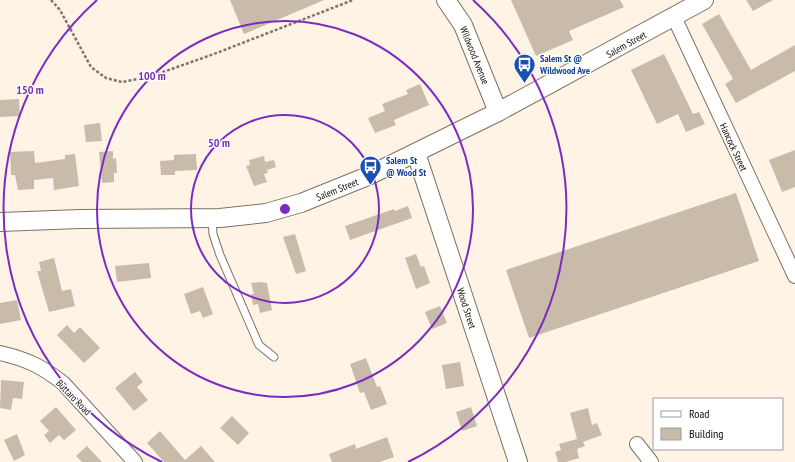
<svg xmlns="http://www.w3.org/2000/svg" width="795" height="462" viewBox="0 0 795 462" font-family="'PT Sans Narrow',sans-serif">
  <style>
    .building { fill: #c8bbaa }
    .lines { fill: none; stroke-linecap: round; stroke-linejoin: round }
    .service-casing { stroke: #7d7162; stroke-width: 9 }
    .minor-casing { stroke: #7d7162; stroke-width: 16 }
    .tertiary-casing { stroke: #7d7162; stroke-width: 20 }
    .path { stroke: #7d756d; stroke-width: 2.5; stroke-dasharray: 3 2; stroke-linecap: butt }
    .service { stroke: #fff; stroke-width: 7 }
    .minor { stroke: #fff; stroke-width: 14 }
    .tertiary { stroke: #fff; stroke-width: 18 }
    .ring { fill: none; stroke: #7b2cbf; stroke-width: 2 }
    .labels { text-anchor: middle; stroke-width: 3; stroke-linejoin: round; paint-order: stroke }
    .street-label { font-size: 10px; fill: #0f0b06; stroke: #fff }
    .transit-label { font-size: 10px; font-weight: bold; fill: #164399; stroke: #fff; text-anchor: start }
    .centre { fill: #7b2cbf; stroke: #fff; stroke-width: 2 }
    .ring-label { font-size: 12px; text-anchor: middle; font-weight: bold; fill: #7b2cbf; stroke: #fff; stroke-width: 3; stroke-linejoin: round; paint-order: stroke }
  </style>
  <rect width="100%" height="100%" fill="#fff3e6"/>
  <g class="building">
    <polygon points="230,0 324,0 244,34"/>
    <polygon points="511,0 620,0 624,7 569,31 573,40 536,56"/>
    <polygon points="746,0 773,0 753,11"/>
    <polygon points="719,14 751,70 795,45 795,71 736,103 725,84 733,79 702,24"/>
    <polygon points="664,54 693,114 699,112 705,124 686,132 678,114 657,124 631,70"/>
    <polygon points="420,84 429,105 394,120 396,125 375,133 368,118 385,111 382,104 408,94 406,90"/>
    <polygon points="19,99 20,116 0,117 0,100"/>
    <polygon points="100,123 102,141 86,142 84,125"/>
    <polygon points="795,150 795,187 782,192 769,160"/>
    <polygon points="34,151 35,163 65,159 65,155 75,154 79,186 54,190 53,178 34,180 34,189 18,190 15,175 11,175 10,152"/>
    <polygon points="113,151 113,159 116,158 117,173 114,173 114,182 102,183 99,152"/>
    <polygon points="196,154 197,170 175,171 175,175 161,175 160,161 174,160 174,155"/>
    <polygon points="264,156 265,162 274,160 276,167 267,170 268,173 264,174 267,182 254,186 246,166 250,165 249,160"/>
    <polygon points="736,193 759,261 529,338 506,270"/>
    <polygon points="408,206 412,218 350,240 345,226 394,209 395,211"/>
    <polygon points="295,234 306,271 296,274 283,237"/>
    <polygon points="416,254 421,267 424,266 430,283 416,289 405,258"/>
    <polygon points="54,258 62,291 71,289 75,306 49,312 37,271 41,271 39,262"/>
    <polygon points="149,263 151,278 117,282 115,266"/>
    <polygon points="259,282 267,283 272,310 260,313 258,304 253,305 251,294 254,294 251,283"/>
    <polygon points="203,287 213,314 203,318 200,311 191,314 184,294"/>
    <polygon points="17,300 21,320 0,324 0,303"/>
    <polygon points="440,306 447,323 432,329 425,312"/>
    <polygon points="67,325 74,333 80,327 100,348 84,363 57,335"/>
    <polygon points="366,358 377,387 380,386 387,404 371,410 364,392 360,393 350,364"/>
    <polygon points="460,362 464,386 446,389 442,365"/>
    <polygon points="135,372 143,382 137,387 148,400 134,411 115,388"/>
    <polygon points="1,380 24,382 22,399 13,398 11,410 0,408"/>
    <polygon points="56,407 76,430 64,440 59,435 50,443 44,435 49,431 40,421"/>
    <polygon points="471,407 477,426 462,431 456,412"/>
    <polygon points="588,408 592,425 597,423 602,435 583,442 585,446 577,449 579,458 566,462 558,462 555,452 561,450 559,444 577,439 570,413"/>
    <polygon points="232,416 249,433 238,445 220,428"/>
    <polygon points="160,431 185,460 201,446 215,462 164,462 147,443"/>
    <polygon points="17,434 25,455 14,461 4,440"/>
    <polygon points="387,437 394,457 380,462 332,462 329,454 355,444 356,449"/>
    <polygon points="87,446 102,462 82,462 76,456"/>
  </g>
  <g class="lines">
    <defs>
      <polyline id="service" points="212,219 213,234 220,255 259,345 274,357"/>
      <g id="minor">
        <polyline points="674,17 795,276"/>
        <path d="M0,353C27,359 41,366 63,383L135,462"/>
        <polyline points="637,444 651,462"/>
      </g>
      <g id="tertiary">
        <polyline points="446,0 463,25 498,112"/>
        <polyline points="416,153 518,462"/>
        <polyline points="0,222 80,219 220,218 266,213 301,203 368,176 498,112 704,0"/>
      </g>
    </defs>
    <use href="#service" class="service-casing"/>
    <use href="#minor" class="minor-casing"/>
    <use href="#tertiary" class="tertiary-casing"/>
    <polyline class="path" points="51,0 60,10 91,67 106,78 122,82 149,77 214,54 353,0"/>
    <use href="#service" class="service"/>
    <use href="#minor" class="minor"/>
    <use href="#tertiary" class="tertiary"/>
  </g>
  <g class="ring">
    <circle cx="285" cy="209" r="94"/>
    <circle cx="285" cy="209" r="188"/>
    <path d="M162 462A281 281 0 0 1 97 0M473 0A281 281 0 0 1 408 462"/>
  </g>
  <defs>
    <symbol id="bus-pin" viewBox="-11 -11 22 30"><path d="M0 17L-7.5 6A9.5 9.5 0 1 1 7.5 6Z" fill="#1a4fb4" stroke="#fff"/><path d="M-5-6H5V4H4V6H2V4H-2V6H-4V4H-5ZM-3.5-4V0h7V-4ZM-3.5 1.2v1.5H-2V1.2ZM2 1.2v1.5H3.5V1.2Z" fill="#fff"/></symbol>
  </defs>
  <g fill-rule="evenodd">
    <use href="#bus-pin" x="512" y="52" width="25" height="34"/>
    <use href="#bus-pin" x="358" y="154" width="25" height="34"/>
  </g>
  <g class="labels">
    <g class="street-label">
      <text transform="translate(626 44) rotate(-29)" y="4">Salem Street</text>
      <text transform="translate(475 55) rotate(68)" y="4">Wildwood Avenue</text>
      <text transform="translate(734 147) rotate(65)" y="4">Hancock Street</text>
      <text transform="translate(337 189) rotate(-22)" y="4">Salem Street</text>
      <text transform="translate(467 308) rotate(72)" y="4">Wood Street</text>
      <text transform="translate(74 397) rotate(46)" y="4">Buttaro Road</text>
    </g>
    <g class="transit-label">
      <text x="540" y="62">Salem St @<tspan x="540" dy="12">Wildwood Ave</tspan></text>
      <text x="386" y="164">Salem St<tspan x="386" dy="12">@ Wood St</tspan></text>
    </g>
  </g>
  <circle cx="285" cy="209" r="6" class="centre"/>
  <g class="ring-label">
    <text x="152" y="80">100 m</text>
    <text x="30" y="94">150 m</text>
    <text x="219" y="147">50 m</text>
  </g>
  <rect x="653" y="398" width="130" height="52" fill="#ffffff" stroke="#9f9d9b"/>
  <rect x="661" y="411" width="20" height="6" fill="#ffffff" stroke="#9f9d9b"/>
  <text x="689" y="418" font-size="12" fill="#0f0b06">Road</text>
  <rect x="661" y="428" width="20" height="12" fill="#c8bbaa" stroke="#9f9d9b"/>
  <text x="689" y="438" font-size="12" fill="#0f0b06">Building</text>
</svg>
